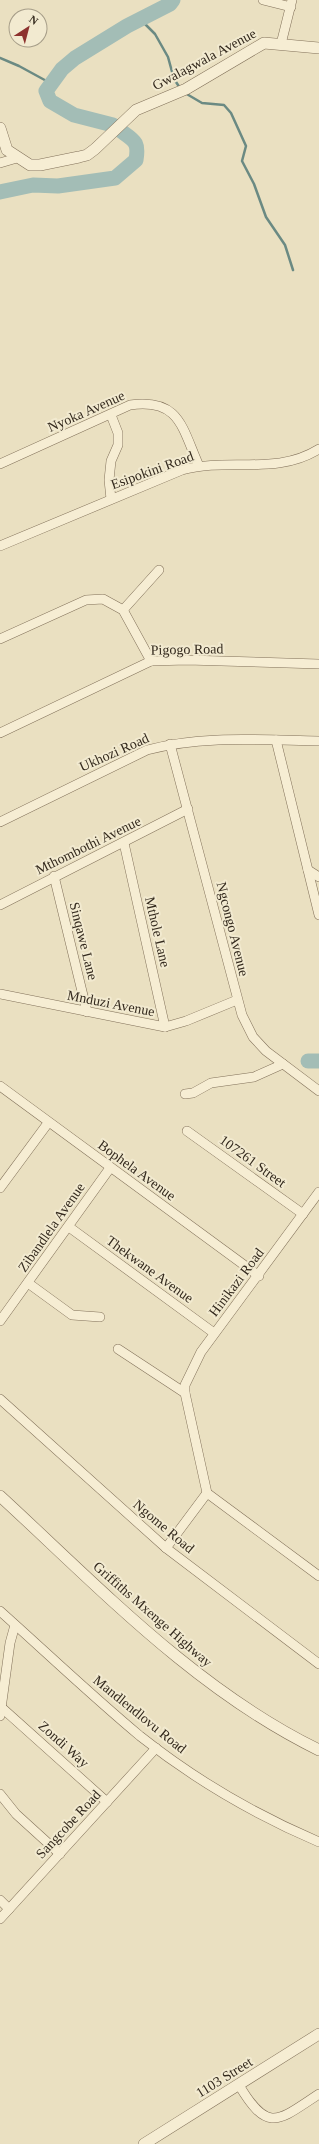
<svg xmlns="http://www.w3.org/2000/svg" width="319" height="2144" viewBox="0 0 319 2144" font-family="Georgia,serif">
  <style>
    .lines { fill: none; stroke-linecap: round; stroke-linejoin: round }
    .stream { stroke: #6b8a83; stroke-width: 2.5 }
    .river { stroke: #a3bdb6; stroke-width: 15 }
    .minor-casing { stroke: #82715a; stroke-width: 10 }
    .tertiary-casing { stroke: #82715a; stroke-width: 12 }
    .minor { stroke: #f6edd3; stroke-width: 9 }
    .tertiary { stroke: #f6edd3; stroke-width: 11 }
    .labels { text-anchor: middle; stroke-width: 4; stroke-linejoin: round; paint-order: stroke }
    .street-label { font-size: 14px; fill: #33291d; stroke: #f2ead0 }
  </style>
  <rect width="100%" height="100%" fill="#eae0c1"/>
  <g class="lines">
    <g class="stream">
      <polyline points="140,19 155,34 168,57 174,79 180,88"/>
      <polyline points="0,58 19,66 52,84"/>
      <polyline points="185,93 202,103 224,105 231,113 246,146 242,161 254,184 266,217 285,245 293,270"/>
    </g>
    <g class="river">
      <polyline points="113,125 74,115 50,101 46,91 62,69 75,58 127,26 170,4 173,0"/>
      <path d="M0,192L33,185L58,186L115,178L136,160C139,142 135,141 121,131"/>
      <polyline points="308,1061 319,1061"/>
    </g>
    <defs>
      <g id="minor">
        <polyline points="263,0 291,7"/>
        <polyline points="281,44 292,0"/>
        <polyline points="0,163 17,158"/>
        <polyline points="111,415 118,433 118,445 111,461 109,480 111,499"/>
        <path d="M0,464L130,405C180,398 182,428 199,466"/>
        <path d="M0,546L182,470C229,457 276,476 319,449"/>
        <polyline points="123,610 159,570"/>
        <polyline points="0,639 86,600 103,599 123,610 151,661"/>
        <polyline points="0,733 151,661 187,660 319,664"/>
        <polyline points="276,740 319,915"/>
        <polyline points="170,744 242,1015 253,1037 266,1051 319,1091"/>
        <path d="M0,822L147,750C202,735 262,740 319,741"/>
        <polyline points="124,843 165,1027"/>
        <polyline points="308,870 319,877"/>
        <polyline points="54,876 87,1012"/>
        <polyline points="0,905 188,809"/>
        <polyline points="0,994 165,1027 186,1021 237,1000"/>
        <polyline points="0,1086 259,1276"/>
        <polyline points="185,1094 193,1093 211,1083 254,1077 283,1064"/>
        <polyline points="187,1131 303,1214"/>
        <polyline points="0,1188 48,1123"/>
        <polyline points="319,1192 201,1352 185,1385 185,1393 207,1493 319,1576"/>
        <polyline points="69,1227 214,1333"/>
        <polyline points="28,1283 72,1315 100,1317"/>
        <polyline points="0,1321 110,1168"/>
        <polyline points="118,1349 185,1393"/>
        <polyline points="0,1399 166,1548 319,1664"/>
        <polyline points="166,1548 207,1493"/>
        <path d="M0,1611C47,1653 92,1696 140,1736C194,1779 256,1815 319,1842"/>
        <polyline points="1,1707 107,1802"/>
        <polyline points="0,1716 10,1643 15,1625"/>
        <polyline points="0,1794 16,1814 60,1854"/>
        <polyline points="0,1900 9,1909"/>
        <polyline points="0,1919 156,1748"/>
        <path d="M239,2085C268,2134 278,2121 319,2094"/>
      </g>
      <g id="tertiary">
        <polyline points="0,128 7,150 30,165 40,165 79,157 87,155 95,149 136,110 186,89 264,43 319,48"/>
        <path d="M0,1496C100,1588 196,1690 319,1750"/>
        <polyline points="144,2144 319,2034"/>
      </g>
    </defs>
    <use href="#minor" class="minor-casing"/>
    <use href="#tertiary" class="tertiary-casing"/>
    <use href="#minor" class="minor"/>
    <use href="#tertiary" class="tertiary"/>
  </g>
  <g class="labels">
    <g class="street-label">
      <text transform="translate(204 59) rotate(-28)" y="5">Gwalagwala Avenue</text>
      <text transform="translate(86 411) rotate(-24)" y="5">Nyoka Avenue</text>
      <text transform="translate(152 470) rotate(-20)" y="5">Esipokini Road</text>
      <text transform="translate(187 649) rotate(-1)" y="5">Pigogo Road</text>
      <text transform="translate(114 752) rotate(-24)" y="5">Ukhozi Road</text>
      <text transform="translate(88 845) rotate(-26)" y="5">Mthombothi Avenue</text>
      <text transform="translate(233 929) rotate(76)" y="5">Ngcongo Avenue</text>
      <text transform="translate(158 932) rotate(77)" y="5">Mthole Lane</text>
      <text transform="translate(84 941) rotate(76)" y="5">Sinqawe Lane</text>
      <text transform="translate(111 1003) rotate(11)" y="5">Mnduzi Avenue</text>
      <text transform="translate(253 1161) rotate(36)" y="5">107261 Street</text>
      <text transform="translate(137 1170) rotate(36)" y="5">Bophela Avenue</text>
      <text transform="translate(51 1227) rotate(-55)" y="5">Zibandlela Avenue</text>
      <text transform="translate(150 1269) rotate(36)" y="5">Thekwane Avenue</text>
      <text transform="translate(236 1282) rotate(-53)" y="5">Hinikazi Road</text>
      <text transform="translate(164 1526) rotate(40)" y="5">Ngome Road</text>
      <text transform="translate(153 1614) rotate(41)" y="5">Griffiths Mxenge Highway</text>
      <text transform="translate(140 1714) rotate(39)" y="5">Mandlendlovu Road</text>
      <text transform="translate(64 1744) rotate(42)" y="5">Zondi Way</text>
      <text transform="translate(68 1824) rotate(-47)" y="5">Sangcobe Road</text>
      <text transform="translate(224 2077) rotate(-32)" y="5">1103 Street</text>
    </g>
  </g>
  <g transform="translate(28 28) rotate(36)"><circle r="19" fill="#f2ead0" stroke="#a69d88"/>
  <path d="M0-3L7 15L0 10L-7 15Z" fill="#8d322e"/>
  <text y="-6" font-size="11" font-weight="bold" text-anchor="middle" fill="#33291d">N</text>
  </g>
</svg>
